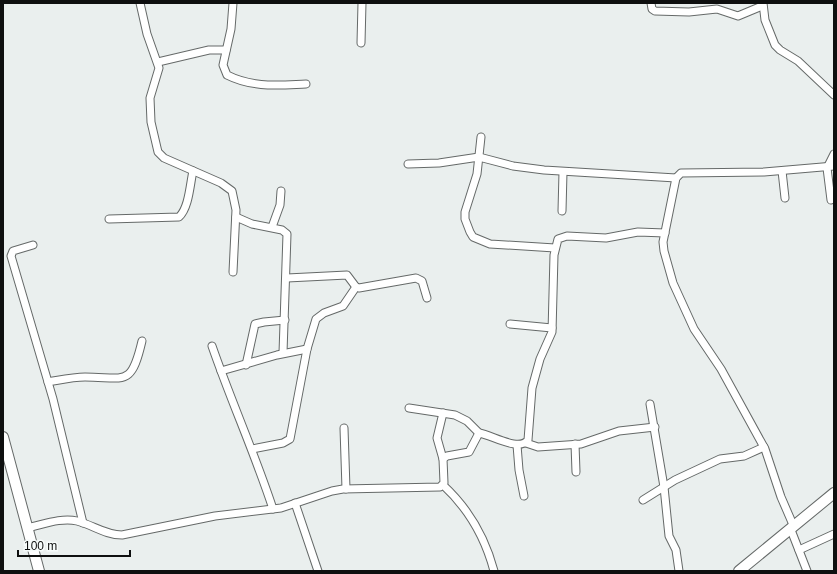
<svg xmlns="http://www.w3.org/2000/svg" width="837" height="574" viewBox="0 0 837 574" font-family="Arial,sans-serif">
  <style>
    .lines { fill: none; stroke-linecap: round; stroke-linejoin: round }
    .street-casing { stroke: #656968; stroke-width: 9 }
    .secondary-casing { stroke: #656968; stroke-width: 12 }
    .street { stroke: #fff; stroke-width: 7 }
    .secondary { stroke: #fff; stroke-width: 10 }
  </style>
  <rect width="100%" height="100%" fill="#eaefee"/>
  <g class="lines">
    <defs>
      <g id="street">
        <polyline points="140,3 147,34 159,68 150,98 151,122 158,152 164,158 221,183 232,191 236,210 233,272"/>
        <path d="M233,3L231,29L223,65L227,75C253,88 278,85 306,84"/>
        <polyline points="651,3 652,9 655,11 689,12 717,9 738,16 762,6"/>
        <polyline points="763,3 765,20 775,45 780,50 798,61 834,95"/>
        <polyline points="361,43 362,3"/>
        <polyline points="158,62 209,50 226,50"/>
        <polyline points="481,137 477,174 465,212 465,219 470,232 473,237 490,244 555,248"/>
        <polyline points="408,164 439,163 479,157 513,166 544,170 676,178"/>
        <polyline points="782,171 785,198"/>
        <polyline points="831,200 827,168 834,154"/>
        <polyline points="562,211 563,172"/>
        <polyline points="236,217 252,224 282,230 287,234 283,353"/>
        <path d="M109,219L179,217C189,208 190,184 193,171"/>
        <polyline points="272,227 280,205 281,191"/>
        <polyline points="33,245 13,251 11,256 53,399 83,523"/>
        <polyline points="287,278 347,275 356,287 359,288 416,278 422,281 427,298"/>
        <polyline points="510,324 552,328"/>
        <path d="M212,346C231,401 255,454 273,509"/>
        <polyline points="246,365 255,324 264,322 285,320"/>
        <polyline points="221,371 277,355 307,349"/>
        <path d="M48,382C60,380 73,377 85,377C125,377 131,388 142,341"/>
        <polyline points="650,404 664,487 669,536 676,550 679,571"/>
        <polyline points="409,408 455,415 467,421 479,433"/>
        <polyline points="344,428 346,489"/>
        <polyline points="526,443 538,447 581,444 619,431 655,427"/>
        <polyline points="575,444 576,472"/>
        <polyline points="517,445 519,470 524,496"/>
        <polyline points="252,449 283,443 290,439 307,349 316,319 324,313 343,306 356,287"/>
        <polyline points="443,459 437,438 443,413"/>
        <path d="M443,485C469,509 485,537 494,571"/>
        <polyline points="643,500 675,480 720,459 744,456 764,447"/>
        <polyline points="295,503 318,571"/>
        <polyline points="794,527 781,497 765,449 721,369 694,329 673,283 664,251 663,242 676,178 681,173 764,172 834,166"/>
        <path d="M27,528C42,525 61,517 77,521C93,525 105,535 122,535L215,516L281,508L332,491L343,489L440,487L444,483L443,459L447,456L469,452L479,433C492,435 519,452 528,440L532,388L540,359L552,332L554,255L558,239L567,236L606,238L638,232L665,233"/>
        <polyline points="791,530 807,571"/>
        <polyline points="799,550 834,534"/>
      </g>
      <g id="secondary">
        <polyline points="3,437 39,571"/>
        <polyline points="739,571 834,493"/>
      </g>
    </defs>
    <use href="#street" class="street-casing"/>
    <use href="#secondary" class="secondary-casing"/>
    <use href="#street" class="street"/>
    <use href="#secondary" class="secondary"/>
  </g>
  <rect width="837" height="574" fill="none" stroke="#0e0f0f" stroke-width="8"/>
  <path d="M18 550v6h112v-6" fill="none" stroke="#0e0f0f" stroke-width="2"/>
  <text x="24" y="550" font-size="12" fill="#0e0f0f" stroke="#f7fcfb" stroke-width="3" paint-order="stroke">100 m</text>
</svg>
